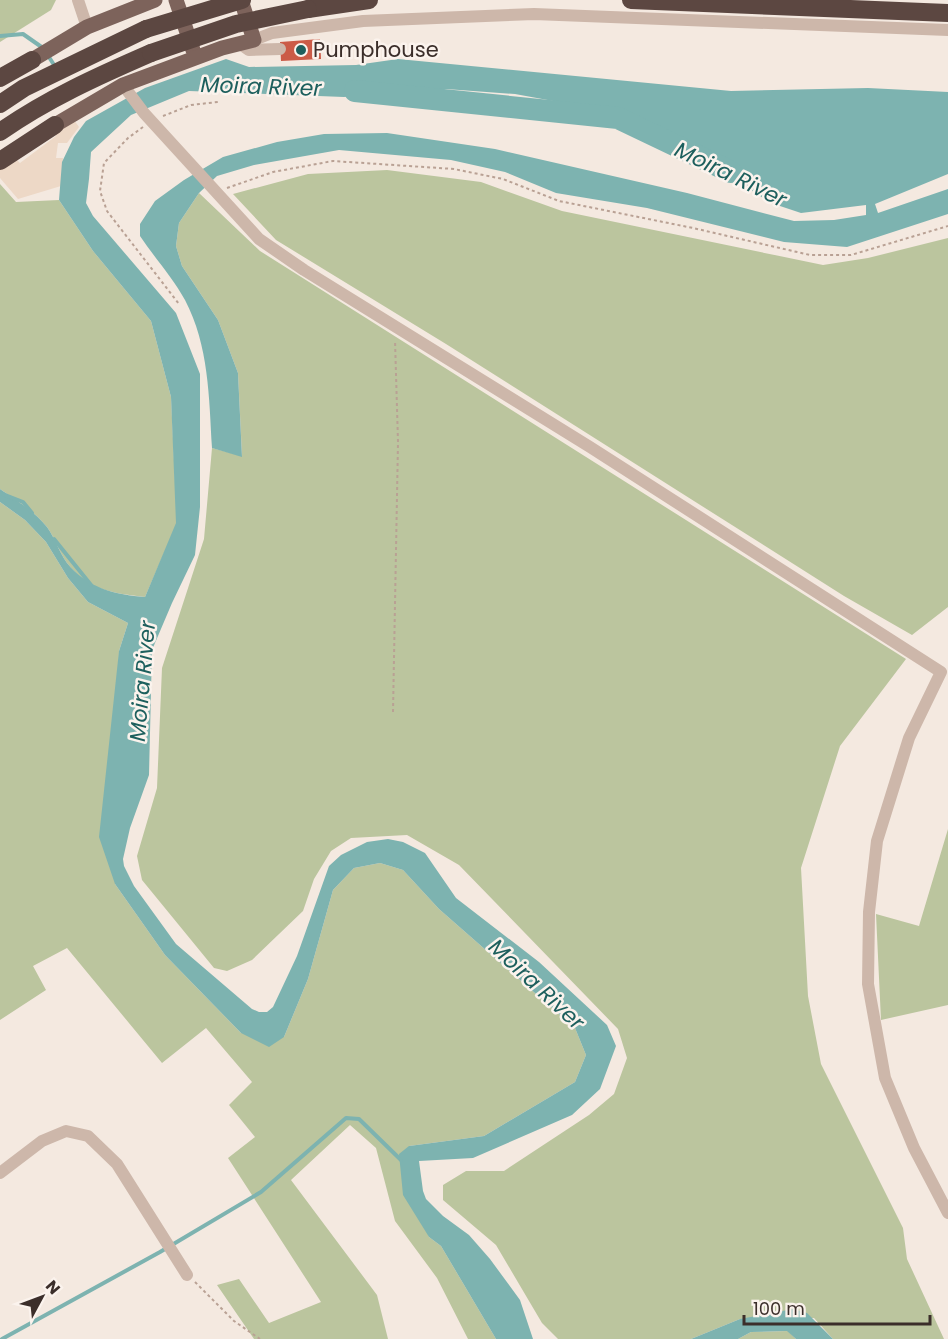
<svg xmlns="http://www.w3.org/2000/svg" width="948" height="1339" viewBox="0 0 948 1339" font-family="Poppins,sans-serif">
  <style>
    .green { fill: #bbc59e }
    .plaza { fill: #edd8c6 }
    .water { fill: #7db3b0 }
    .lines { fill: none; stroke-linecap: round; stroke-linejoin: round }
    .stream { stroke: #7db3b0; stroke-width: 4 }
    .river { stroke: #7db3b0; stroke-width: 22 }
    .building { fill: #cb5b47 }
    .path { stroke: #b9a194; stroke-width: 2; stroke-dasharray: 3 3; stroke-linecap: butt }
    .minor { stroke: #cdb7aa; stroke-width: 12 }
    .major { stroke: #7d635b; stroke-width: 15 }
    .highway { stroke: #5c4741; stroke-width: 18 }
    .highway-bridge { stroke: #5c4741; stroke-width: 18 }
    .poi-dot { fill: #1d5f5d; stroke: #fbf3ed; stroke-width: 2 }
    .labels { text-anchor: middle; stroke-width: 5; stroke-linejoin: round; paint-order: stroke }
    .poi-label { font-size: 21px; fill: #3b2e2a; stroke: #fbf3ed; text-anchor: start }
    .water-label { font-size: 22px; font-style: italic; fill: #1d5f5d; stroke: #fbf3ed }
  </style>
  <rect width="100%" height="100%" fill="#f4e9e0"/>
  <g class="green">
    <polygon points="0,0 56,0 51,10 0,42"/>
    <polygon points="387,170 481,182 562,211 823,265 868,258 948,238 948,607 912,635 844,596 446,344 276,240 233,194 308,174"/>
    <path d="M0,184L16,202L59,200L93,251L151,321L171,397L177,523L145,597C113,593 89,591 67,563C59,552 55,538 47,527C34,511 17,501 0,489Z"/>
    <polygon points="199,193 260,251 906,659 840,746 801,868 808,996 821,1064 903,1228 907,1259 944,1339 833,1339 814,1318 740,1319 691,1339 558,1339 542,1323 496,1245 443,1200 443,1185 466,1171 504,1171 589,1115 614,1094 627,1058 618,1029 459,865 407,835 351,838 331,851 314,879 303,911 252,960 227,971 214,968 142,880 137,856 157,788 162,668 204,539 212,448 242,456 238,373 218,320 182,266 176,246 179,223"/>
    <polygon points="0,502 25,520 46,542 68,578 88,602 128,623 119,651 115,884 165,955 241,1033 284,1037 308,979 333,890 354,868 380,863 403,870 439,909 575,1028 586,1055 575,1082 484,1136 409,1146 429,1237 441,1246 496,1339 468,1339 437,1278 395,1221 376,1148 350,1125 291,1180 377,1295 388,1339 254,1339 217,1285 239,1279 269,1323 321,1302 228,1158 255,1137 229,1105 252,1082 206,1028 162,1063 67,948 33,966 46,990 0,1020"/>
    <polygon points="948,829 948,1005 881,1020 876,914 919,926"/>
    <polygon points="788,1331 796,1339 738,1339 751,1332"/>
  </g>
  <polygon class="plaza" points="74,120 79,127 67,143 58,143 56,158 63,158 61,186 18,199 0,178 0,168 14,157 20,163 56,136 53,131"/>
  <g class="water">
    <path d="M226,59L249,67L356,65L398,59L731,91L868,88L948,92V174L875,204L878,213L948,189V214L847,247L784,242L647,208L556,193L505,172L451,160L339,150L254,165L217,176L199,193L179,223L176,246L182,266L218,320L238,373L242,457L212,448C209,397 209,346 185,300C173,278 154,257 140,236V224L155,201L184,180L223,157L277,142L324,134L387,133L495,149L687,193L794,221L834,220L866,215V205L801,213L771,203L675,141L613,112L515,94L446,89L344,97L189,91L131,115L91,152L89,179L86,203L93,216L176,313L200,374V507L195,555L172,603L152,650L149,775L130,828L123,859L124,866L134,886L176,944L252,1009L259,1012H267L273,1007L297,956L329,866L341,855L367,842L388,839L403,842L425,853L456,898L539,962L607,1025L616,1046L600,1089L572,1115L473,1158L419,1161L423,1191L426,1199L443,1216L469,1235L490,1259L520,1300L533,1339H496L441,1246L429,1237L403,1195L399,1154L409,1146L484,1136L575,1082L586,1055L575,1028L439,909L403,870L380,863L354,868L333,890L308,979L284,1037L269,1047L241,1033L165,955L115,884L99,837L119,651L128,623L88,602L68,578L46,542L25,520L0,502V489C17,501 34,511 47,527C55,538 59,552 67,563C87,588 116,595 145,597L176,523L171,397L151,321L93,251L59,200L62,162L74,137L86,121L145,88Z"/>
    <polygon points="793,1309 807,1313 833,1339 796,1339 787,1331 751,1332 738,1339 691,1339 740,1319"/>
  </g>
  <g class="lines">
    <g class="stream">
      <polyline points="0,36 23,34 43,48"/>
      <polyline points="47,54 56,68"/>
      <polyline points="0,493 23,502 32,513"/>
      <polyline points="54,539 91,585"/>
      <polyline points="2,1339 160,1252 261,1192 346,1118 359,1119 401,1160"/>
    </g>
    <polyline class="river" points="355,91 618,118 731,172"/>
  </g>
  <polygon class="building" points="320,39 321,59 281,61 280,42"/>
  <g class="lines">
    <g class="path">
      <polyline points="163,116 191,105 218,102"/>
      <polyline points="143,127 128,138 104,163 100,191 107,211 179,304"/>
      <polyline points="227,188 273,172 333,161 454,169 503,179 559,201 693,228 810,255 851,255 948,226"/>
      <polyline points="393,712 398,442 395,340"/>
      <polyline points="195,1282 234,1321 260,1339"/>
    </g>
    <g class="minor">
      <polyline points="78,0 87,27"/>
      <polyline points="254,40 272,33 363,21 534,14 948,30"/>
      <polyline points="239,43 249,50 280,49"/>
      <polyline points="123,85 144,113 259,239 304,270 590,447 941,672 909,738 877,841 869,912 868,984 885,1078 914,1148 948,1213"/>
      <polyline points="0,1173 42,1141 66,1131 88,1136 117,1164 187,1275"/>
    </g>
    <g class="major">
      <polyline points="176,0 193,50"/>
      <polyline points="32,60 87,27 155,0"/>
      <polyline points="55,125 123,85 222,48 254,40 241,0"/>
    </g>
    <g class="highway">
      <polyline points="631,0 948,13"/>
      <polyline points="308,9 369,0"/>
      <polyline points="0,78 32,60"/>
      <polyline points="0,104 24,88 146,29"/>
      <path d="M0,132C47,99 98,76 151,53"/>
      <polyline points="0,161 55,125"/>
    </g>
    <g class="highway-bridge">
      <polyline points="146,29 242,0"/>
      <polyline points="151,53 236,24 308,9"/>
    </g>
  </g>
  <circle class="poi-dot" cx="301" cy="50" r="6"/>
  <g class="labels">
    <g class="poi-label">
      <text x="313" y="57">Pumphouse</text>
    </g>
    <g class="water-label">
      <text transform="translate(261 86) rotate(2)" y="8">Moira River</text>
      <text transform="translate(731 174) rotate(26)" y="8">Moira River</text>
      <text transform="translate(142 681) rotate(-85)" y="8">Moira River</text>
      <text transform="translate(537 984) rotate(43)" y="8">Moira River</text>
    </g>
  </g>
  <g transform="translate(42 1297) rotate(49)" stroke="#fbf3ed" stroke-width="4.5" paint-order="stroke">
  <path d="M0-4.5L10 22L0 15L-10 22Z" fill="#3b2e2a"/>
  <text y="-9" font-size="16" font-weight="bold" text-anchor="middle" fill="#3b2e2a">N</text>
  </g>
  <path d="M744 1315v9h186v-9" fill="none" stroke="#3b2e2a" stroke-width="3"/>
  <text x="753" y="1315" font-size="18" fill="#3b2e2a" stroke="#fbf3ed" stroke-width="4.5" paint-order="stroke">100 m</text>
</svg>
